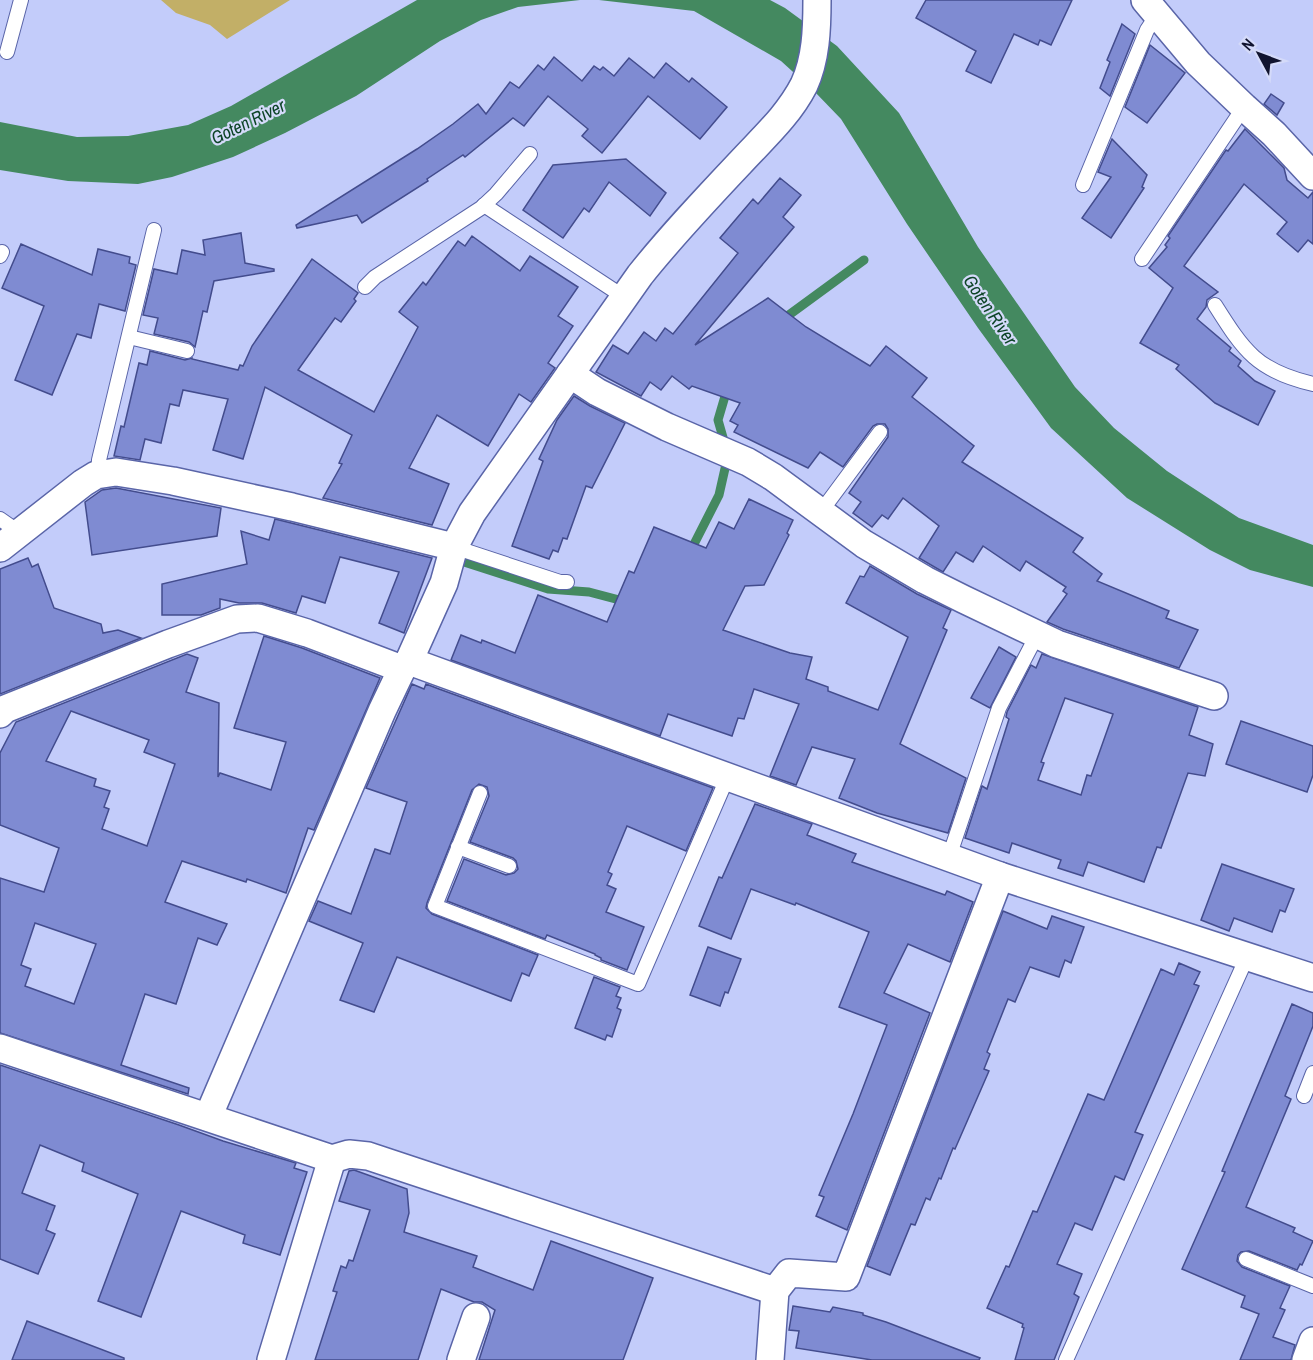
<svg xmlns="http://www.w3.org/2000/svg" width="1313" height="1360" viewBox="0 0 1313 1360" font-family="'Archivo Narrow',sans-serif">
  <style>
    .green { fill: #c2af67 }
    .water { fill: #448960 }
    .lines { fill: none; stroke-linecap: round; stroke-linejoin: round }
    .stream { stroke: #448960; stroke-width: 9 }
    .building { fill: #7f8bd2; stroke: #434c8d; stroke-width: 1.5; fill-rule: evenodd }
    .lane-casing { stroke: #5a65a8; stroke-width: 16 }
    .street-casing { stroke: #5a65a8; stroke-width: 30 }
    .lane { stroke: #fff; stroke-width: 14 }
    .street { stroke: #fff; stroke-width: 27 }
    .labels { text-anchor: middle; stroke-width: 4.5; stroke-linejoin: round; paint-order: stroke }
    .water-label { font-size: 18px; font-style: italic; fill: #0d4427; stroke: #d4daf9 }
  </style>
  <rect width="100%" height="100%" fill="#c3ccfa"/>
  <polygon class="green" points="161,0 290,0 227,39 210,25 176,13"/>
  <g class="water">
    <polygon points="417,0 580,0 518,7 481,20 440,41 356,96 285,133 233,157 172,177 138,184 68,181 0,170 0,122 77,137 128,136 188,125 231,106"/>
    <polygon points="599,0 770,0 785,8 837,46 899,113 978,247 1075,387 1114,428 1167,471 1239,518 1313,545 1313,587 1250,570 1210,550 1127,498 1051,428 978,328 907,224 841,119 814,91 781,61 694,11"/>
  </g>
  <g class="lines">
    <g class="stream">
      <polyline points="782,320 864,260"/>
      <polyline points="689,554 719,495 726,464 724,441 718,420 728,386"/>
      <polyline points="464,562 548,589 589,592 627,602"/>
    </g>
  </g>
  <g class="building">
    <polygon points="926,0 1072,0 1051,45 1040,40 1038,45 1014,34 991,83 966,71 976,51 916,18"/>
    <polygon points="1122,24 1135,34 1110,96 1100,88 1110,62 1107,60"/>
    <polygon points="1150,45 1185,73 1147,123 1125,107"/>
    <polygon points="554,57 582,81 594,66 600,70 603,67 614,76 629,58 654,78 666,63 689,82 692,78 727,107 700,139 648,96 602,153 582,136 588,129 548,96 524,126 513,118 465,157 463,155 427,179 428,181 362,223 357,215 297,228 296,225 417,149 453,124 478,104 486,114 510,82 519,88 538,65 544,70"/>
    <polygon points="1271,94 1284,103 1277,115 1264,104"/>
    <polygon points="1245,129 1284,168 1287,180 1308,198 1313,192 1313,244 1308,240 1298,252 1277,234 1287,222 1244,184 1184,266 1218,292 1207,300 1206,307 1197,319 1231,348 1229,351 1241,361 1238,366 1255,381 1275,391 1258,425 1215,403 1176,369 1179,365 1140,343 1173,288 1149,268 1167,247 1165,245 1170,238 1168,236 1226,150 1228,151"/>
    <polygon points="1112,139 1147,175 1142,187 1144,188 1111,238 1082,218 1111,177 1098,172"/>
    <polygon points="626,159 666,193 650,216 609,182 589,212 584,208 563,238 523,210 553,165"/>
    <polygon points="780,178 801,195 783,217 794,227 695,345 768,298 806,327 870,366 886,346 927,378 912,397 974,446 962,462 1083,538 1073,552 1102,574 1097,581 1169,611 1166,618 1198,630 1179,668 1063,629 1047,622 1067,594 1063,591 1066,587 1026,561 1020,571 983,546 973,562 956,552 943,572 919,558 939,526 903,498 888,519 882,515 872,527 853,513 861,502 849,493 888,437 888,429 885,424 877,424 873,426 843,467 820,452 808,468 734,432 738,425 730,421 740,403 692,386 689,389 672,376 661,390 650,382 641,396 596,372 613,345 628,354 644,332 656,341 665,328 673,334 738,253 720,238 753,199 758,204"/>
    <polygon points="241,233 245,263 274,269 274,271 214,281 207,312 203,311 195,347 189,342 154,334 158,318 143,315 154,269 177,274 182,250 205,255 203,240"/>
    <polygon points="472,236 520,271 530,256 578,287 558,316 573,326 548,363 555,368 531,402 519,394 488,446 437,415 409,468 449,484 432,525 323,498 342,464 339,463 352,435 265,387 243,459 213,450 228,399 183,390 179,406 170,404 161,443 145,439 140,460 114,456 121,426 124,427 139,363 147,365 150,351 185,360 192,358 192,359 238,370 240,365 243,366 252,346 312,259 358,293 354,299 356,301 341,322 335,318 298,370 374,412 418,327 399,312 423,282 426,285 458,241 465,246"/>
    <polygon points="21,244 92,275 98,249 130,257 129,263 136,265 125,311 99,304 91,338 77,334 52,395 15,380 44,306 2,288"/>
    <polygon points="574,396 590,406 625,423 592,488 586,486 567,539 563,538 558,552 553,550 549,559 512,546 543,461 539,459 557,420"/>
    <polygon points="116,488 221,508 217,536 92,555 85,502 102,490"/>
    <polygon points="749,499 793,520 787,533 789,535 764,585 745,586 723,630 790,653 812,657 806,679 828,687 828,691 878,710 908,637 846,603 860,576 864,577 870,566 917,594 951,610 943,628 947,630 900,744 966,778 948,833 877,813 839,798 855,759 812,747 796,785 770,776 799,704 754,689 744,719 738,718 732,736 668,714 660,736 451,660 461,635 481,643 482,640 515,653 538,595 607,622 629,571 634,573 654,527 706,548 719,522 734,529"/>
    <polygon points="275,519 432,558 404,633 379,623 399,572 340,557 325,603 302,596 296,613 262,603 239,603 220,599 220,608 201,615 162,615 162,584 247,564 241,531 269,540"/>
    <polygon points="28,558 32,567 38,564 54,608 101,624 103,633 118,630 141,638 0,694 0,569"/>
    <path d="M264,636L302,648L380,678L314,830L308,828L286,893L247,879L246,882L182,861L165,902L227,924L217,945L198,938L176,1004L145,994L121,1065L189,1088L188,1094L0,1033V878L44,892L59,848L0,825V753L16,722L187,654L198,658L186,692L219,703L218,777L220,773L271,790L286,742L234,728ZM71,711L149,740L144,752L175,764L147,846L102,829L109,809L104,807L110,791L94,786L96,779L46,761ZM35,923L96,944L74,1004L25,986L31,969L21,965Z"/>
    <polygon points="999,647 1016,657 990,708 971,698"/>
    <path d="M1042,654L1198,707L1189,735L1213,744L1205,776L1188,773L1161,848L1157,847L1144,882L1088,862L1083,876L1058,868L1061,860L1012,843L1009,853L965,838L982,786L987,789L1009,719L1006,717L1007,712L1031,665L1036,668ZM1065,698L1113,714L1091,776L1087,775L1081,795L1038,780L1044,763L1041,762Z"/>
    <polygon points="412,684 424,689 426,684 439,689 713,788 686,851 627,826 608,872 612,874 607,885 616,889 606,912 644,927 627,970 601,960 601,958 595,955 595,954 547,935 545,939 447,901 464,859 506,875 514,873 518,869 516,861 513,858 470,842 489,796 487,787 479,784 472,790 427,903 426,908 432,914 538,955 529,976 522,973 511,1001 397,957 374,1012 340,1000 363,943 309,921 318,901 351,914 375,849 390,854 407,802 366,788"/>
    <polygon points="1241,721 1313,746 1313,775 1307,792 1226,764"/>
    <polygon points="755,804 812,824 807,835 856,854 852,862 945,895 947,891 973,902 950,962 908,944 884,993 930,1013 847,1230 816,1216 824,1197 819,1195 853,1114 887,1025 839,1007 869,932 796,903 795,905 751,889 731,939 699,926 719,877 722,878"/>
    <polygon points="1222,864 1294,889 1285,912 1280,910 1272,932 1234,918 1229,931 1201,920"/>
    <polygon points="1003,911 1047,929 1052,916 1084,927 1071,963 1065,960 1059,977 1030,967 1015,1002 1008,999 987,1052 990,1054 984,1069 989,1071 955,1149 953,1148 941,1179 939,1178 930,1200 926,1198 915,1225 911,1224 890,1275 867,1266"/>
    <polygon points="708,947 741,959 728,993 725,992 720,1006 690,995"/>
    <polygon points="1179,963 1200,972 1194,984 1199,986 1135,1132 1143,1135 1124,1180 1115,1176 1092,1230 1075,1223 1057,1264 1082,1274 1074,1294 1079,1297 1054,1360 1015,1360 1024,1328 1022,1327 1023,1324 987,1308 1006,1266 1009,1267 1033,1211 1037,1212 1088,1094 1104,1100 1161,969 1174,975"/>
    <polygon points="594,977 620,987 616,996 621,998 617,1008 621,1010 612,1037 607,1035 605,1040 575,1028"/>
    <polygon points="1292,1004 1313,1013 1313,1026 1285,1096 1291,1099 1246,1207 1295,1228 1293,1232 1313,1241 1302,1265 1300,1264 1297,1270 1249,1251 1241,1252 1238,1255 1237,1261 1242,1267 1290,1286 1280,1308 1285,1310 1273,1337 1295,1345 1291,1360 1240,1360 1259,1314 1241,1307 1245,1296 1182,1269 1225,1172 1222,1171"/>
    <polygon points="0,1065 179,1125 223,1141 296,1163 294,1168 307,1172 280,1255 243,1243 245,1235 181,1211 141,1317 98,1301 138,1194 82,1171 84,1163 40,1145 22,1193 55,1206 46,1230 55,1234 38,1274 0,1259"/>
    <polygon points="354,1170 407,1189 409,1213 404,1232 477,1256 473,1267 533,1290 551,1241 653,1278 623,1360 479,1360 495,1310 482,1302 474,1302 441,1289 418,1360 315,1360 337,1292 333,1291 341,1266 346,1268 349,1260 353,1261 370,1210 339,1201 349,1171"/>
    <polygon points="793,1306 830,1312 833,1307 863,1313 863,1315 886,1322 980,1358 979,1360 872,1360 796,1348 799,1331 789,1330"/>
    <polygon points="27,1321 124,1358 124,1360 12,1360"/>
  </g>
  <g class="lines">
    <defs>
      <g id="lane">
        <polyline points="7,52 21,0"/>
        <polyline points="1083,185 1147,30 1157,15"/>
        <polyline points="484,205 624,297"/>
        <polyline points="0,256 2,252"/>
        <polyline points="1142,259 1244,107"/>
        <polyline points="365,287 375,277 481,208 496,194 530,154"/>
        <path d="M1215,305C1244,351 1257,371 1313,384"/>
        <polyline points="129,337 187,351"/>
        <polyline points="98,474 99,460 154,230"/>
        <polyline points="820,513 880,432"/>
        <polyline points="0,519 20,533"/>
        <polyline points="454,547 560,582 567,582"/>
        <polyline points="480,793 435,906 638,984 728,776"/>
        <polyline points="458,847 509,866"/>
        <polyline points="949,857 999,708 1037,635"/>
        <polyline points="1304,1096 1313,1073"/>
        <polyline points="1246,1259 1313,1286"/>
        <polyline points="1066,1360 1247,957"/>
      </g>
      <g id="street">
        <polyline points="1145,0 1198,63 1244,107 1274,134 1313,176"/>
        <polyline points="570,374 597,392 667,427 748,462 773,477 864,544 925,580 963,599 1057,644 1214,696"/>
        <path d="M0,548L83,483L96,475L116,472L173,481L292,507L454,547L472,513L640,275C671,236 706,199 740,163C763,138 788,116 804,85C816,59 817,29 817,0"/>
        <polyline points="409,661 1000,876 1313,978"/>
        <polyline points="0,714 5,709 168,644 237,619 258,618 307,633 402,669"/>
        <polyline points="0,1048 332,1159 349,1154 368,1156 775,1291"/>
        <polyline points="208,1117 382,711 402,669 409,661 444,583 454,547"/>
        <polyline points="271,1360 332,1159"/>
        <polyline points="461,1360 476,1317"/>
        <polyline points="770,1360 775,1291 789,1273 846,1277 1000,876"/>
        <polyline points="1306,1360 1313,1341"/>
      </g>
    </defs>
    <use href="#lane" class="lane-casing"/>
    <use href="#street" class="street-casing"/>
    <use href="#lane" class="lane"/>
    <use href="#street" class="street"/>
  </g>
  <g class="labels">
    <g class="water-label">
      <text transform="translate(248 122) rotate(-26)" y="6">Goten River</text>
      <text transform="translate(990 310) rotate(56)" y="6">Goten River</text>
    </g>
  </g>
  <g transform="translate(1259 54) rotate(311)" stroke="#d4daf9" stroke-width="4.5" paint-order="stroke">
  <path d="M0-4.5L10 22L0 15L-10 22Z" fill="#11142f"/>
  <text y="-9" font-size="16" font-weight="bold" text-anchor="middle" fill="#11142f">N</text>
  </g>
</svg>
